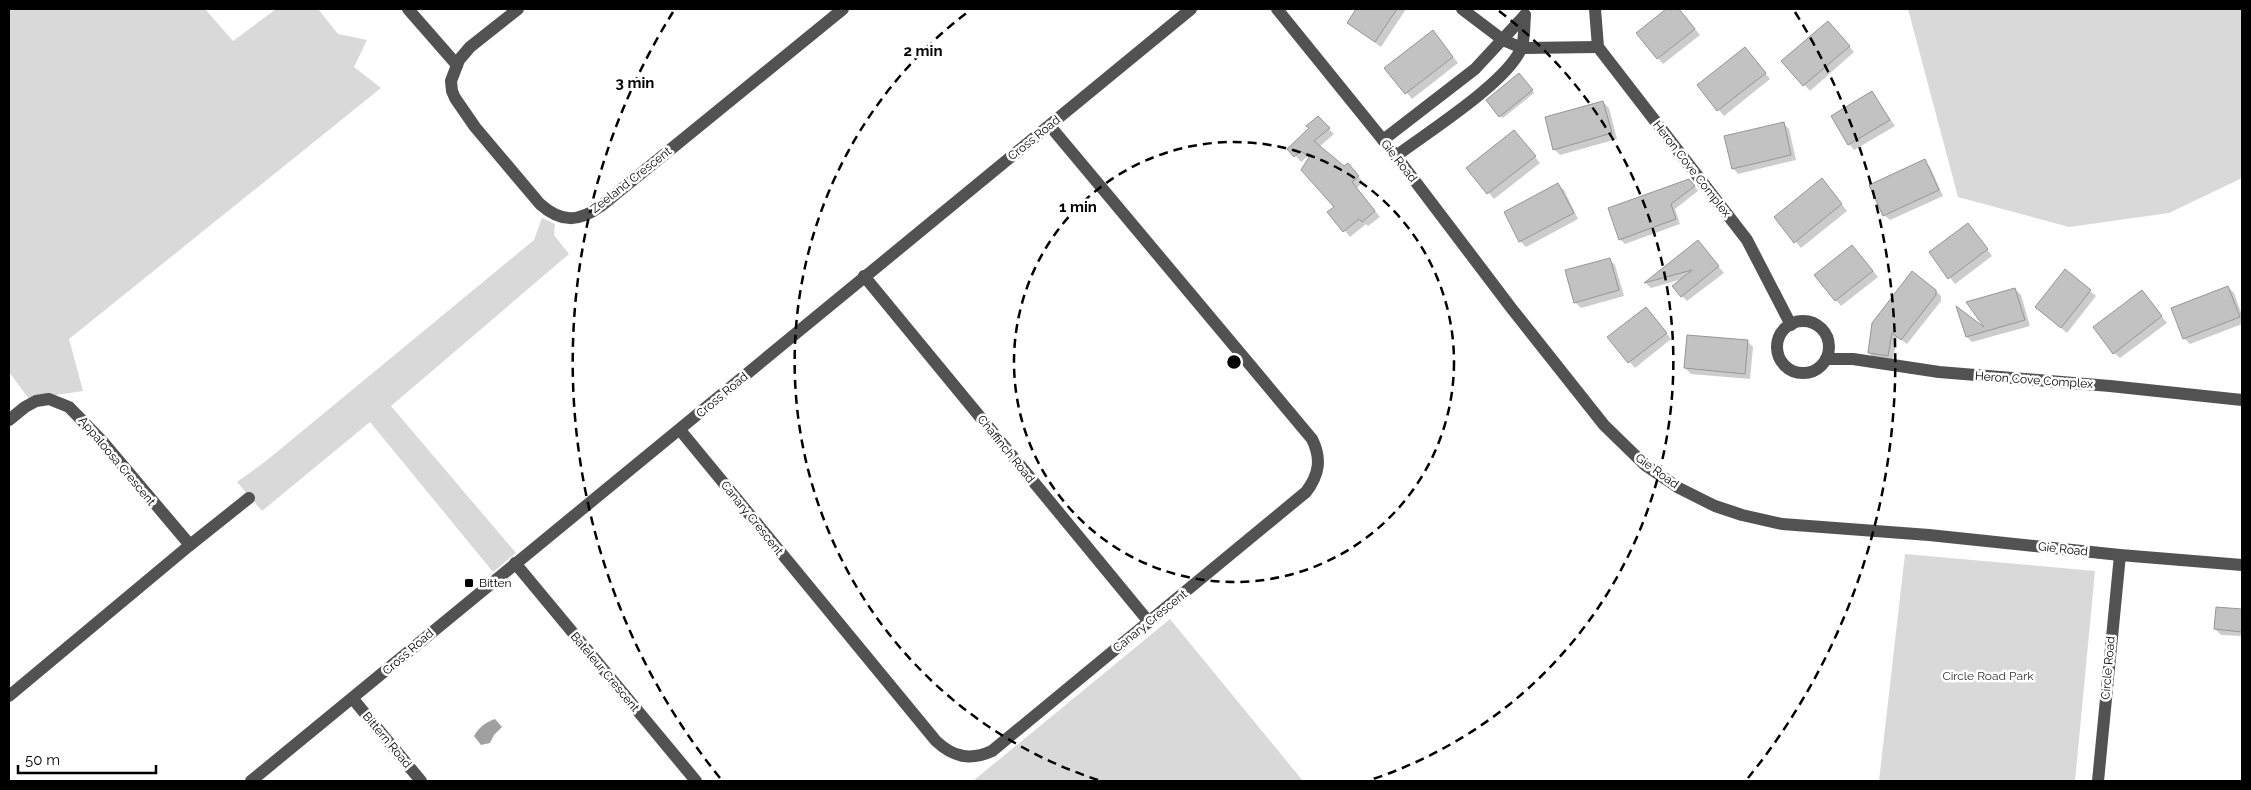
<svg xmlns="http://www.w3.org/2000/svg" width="2251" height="790" viewBox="0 0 2251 790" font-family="Raleway,sans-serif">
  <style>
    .green { fill: #d9d9d9 }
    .water { fill: #a0a0a0 }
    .shadow { fill: #0003 }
    .building { fill: #c2c2c2; stroke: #969696 }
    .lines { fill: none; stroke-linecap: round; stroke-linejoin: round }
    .minor { stroke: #525252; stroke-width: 12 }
    .ring { fill: none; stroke: #000; stroke-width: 2.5; stroke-dasharray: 9 6 }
    .poi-dot { fill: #000; stroke: #fff; stroke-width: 2 }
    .labels { text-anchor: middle; stroke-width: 5; stroke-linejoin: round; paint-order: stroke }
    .street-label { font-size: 12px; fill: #000; stroke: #fff }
    .poi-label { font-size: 12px; fill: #000; stroke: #fff; text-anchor: start }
    .park-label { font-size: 12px; fill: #303030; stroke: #fff }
    .centre { fill: #000; stroke: #fff; stroke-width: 2.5 }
    .ring-label { font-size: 15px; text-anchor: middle; font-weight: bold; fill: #000; stroke: #fff; stroke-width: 5; stroke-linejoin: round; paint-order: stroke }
  </style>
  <rect width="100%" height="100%" fill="#fff"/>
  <g class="green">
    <polygon points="9,9 205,9 233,41 276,9 318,9 338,34 367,40 354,67 381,88 69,339 83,391 29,399 9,372"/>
    <polygon points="1908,9 2242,9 2242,178 2169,213 2069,227 1958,197"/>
    <polygon points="542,218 555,224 554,235 569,254 391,406 516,553 493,572 370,422 262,511 237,482 266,461 534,240"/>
    <polygon points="1905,554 2095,571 2075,781 1879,781"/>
    <polygon points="1170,619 1303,781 973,781"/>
  </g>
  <path class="water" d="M495,719L502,727L494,735L490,743L481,745L474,736C479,727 486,722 495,719Z"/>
  <g class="shadow">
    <polygon points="1358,9 1406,9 1381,47 1348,23"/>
    <polygon points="1668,9 1679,9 1700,35 1663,64 1637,33"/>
    <polygon points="1833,28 1854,52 1810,91 1783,61"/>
    <polygon points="1433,32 1458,63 1412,99 1389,71"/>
    <polygon points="1750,54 1770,79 1724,116 1698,85"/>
    <polygon points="1522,77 1534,93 1503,118 1500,116"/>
    <polygon points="1872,93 1895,126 1854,150 1849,144"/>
    <polygon points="1603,102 1609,108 1617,139 1560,155 1554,149"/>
    <polygon points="1318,118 1334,134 1319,147 1344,167 1353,170 1363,182 1357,188 1380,217 1368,226 1366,224 1350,237 1329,212 1335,207 1310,158 1308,156 1301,162 1296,156 1296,143"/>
    <polygon points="1783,123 1789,129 1796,160 1738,174 1733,168"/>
    <polygon points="1520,138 1540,163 1494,199 1468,168"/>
    <polygon points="1924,161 1930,167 1943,196 1890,220 1884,215"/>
    <polygon points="1558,185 1564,190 1578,219 1526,247 1520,241"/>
    <polygon points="1694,185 1698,191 1675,209 1680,224 1625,244 1620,239"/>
    <polygon points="1827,185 1847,211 1801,248 1775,217"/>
    <polygon points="1973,230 1992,256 1955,284 1930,252"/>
    <polygon points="1698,242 1724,273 1687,301 1682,296 1682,279 1651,288 1646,283"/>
    <polygon points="1858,252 1878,277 1841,306 1816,275"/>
    <polygon points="1609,259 1615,265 1624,296 1581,308 1575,302"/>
    <polygon points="2065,271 2096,296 2067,333 2036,307"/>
    <polygon points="2228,287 2234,293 2242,315 2242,324 2190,344 2184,338"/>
    <polygon points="2015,289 2021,295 2030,326 1972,342 1967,337 1959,309 1989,332 1968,303"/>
    <polygon points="1935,290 1941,296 1941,301 1907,344 1897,337 1893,361 1874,358 1869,353"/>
    <polygon points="2142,291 2167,323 2120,358 2114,353"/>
    <polygon points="1651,314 1671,339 1635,368 1609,337"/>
    <polygon points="1748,342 1753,347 1750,379 1691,374 1685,368"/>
    <polygon points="2217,608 2242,610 2242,636 2221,635 2215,629"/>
  </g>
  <g class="building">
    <polygon points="1356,9 1397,9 1375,42 1347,23"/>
    <polygon points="1666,9 1679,9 1695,29 1657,59 1636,33"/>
    <polygon points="1828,21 1850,46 1803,86 1781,61"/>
    <polygon points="1433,30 1453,57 1405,94 1384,68"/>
    <polygon points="1745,47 1766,73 1717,111 1697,85"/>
    <polygon points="1519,73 1533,90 1499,117 1486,100"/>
    <polygon points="1872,91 1890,120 1848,145 1831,116"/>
    <polygon points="1603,101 1612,133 1553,150 1545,117"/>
    <polygon points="1318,116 1330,128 1314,141 1344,166 1348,163 1359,176 1352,182 1375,211 1362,222 1359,219 1343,232 1327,212 1334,207 1301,170 1309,157 1301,151 1294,157 1287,149 1309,128 1306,126"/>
    <polygon points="1784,122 1791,155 1732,169 1724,136"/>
    <polygon points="1514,130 1536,156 1487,194 1466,168"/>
    <polygon points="1925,159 1939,190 1883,216 1869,185"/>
    <polygon points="1822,178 1842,204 1794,243 1774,217"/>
    <polygon points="1689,179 1695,186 1671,204 1676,219 1619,240 1608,208"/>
    <polygon points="1558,183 1574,213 1519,242 1504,212"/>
    <polygon points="1968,223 1988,249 1948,279 1929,252"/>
    <polygon points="1698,240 1719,266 1681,297 1672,286 1692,270 1644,283"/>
    <polygon points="1852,245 1873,271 1835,301 1814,275"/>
    <polygon points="1610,258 1619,290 1574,303 1565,270"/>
    <polygon points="2065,269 2091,290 2061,328 2035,307"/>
    <polygon points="1912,271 1936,290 1936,295 1901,340 1892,333 1888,356 1868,353 1872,323"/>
    <polygon points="2228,286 2240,317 2183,339 2171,308"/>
    <polygon points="2015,288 2025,320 1966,337 1956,306 1984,327 1966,302"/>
    <polygon points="2142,290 2162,316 2113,354 2093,327"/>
    <polygon points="1646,307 1667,333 1628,363 1607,337"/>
    <polygon points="1687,335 1748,340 1745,374 1684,368"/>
    <polygon points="2216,607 2242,609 2242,632 2214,629"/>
  </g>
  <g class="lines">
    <g class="minor">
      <polyline points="408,9 457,65"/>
      <path d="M518,9L470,47L459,60L451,81L452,91L455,98L475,127L540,204C561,223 579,222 601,206L843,9"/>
      <polyline points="1277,9 1396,156 1512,309 1604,425 1645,465 1679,488 1715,506 1742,515 1782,524 1929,535 2120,555 2242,565"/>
      <polyline points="1462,9 1503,40 1522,48 1598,47"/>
      <polyline points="1595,9 1598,47 1747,240 1791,325"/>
      <polyline points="1383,140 1475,69 1525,15"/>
      <path d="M1396,156C1428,132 1506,83 1521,49C1525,40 1524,25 1525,15"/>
      <polyline points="864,276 1149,622"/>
      <circle cx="1803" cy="347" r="26"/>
      <polyline points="1826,359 1853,359 1939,372 2110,386 2242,400"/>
      <polyline points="9,420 25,407 36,401 49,399 69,407 102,441 190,545 9,696"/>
      <path d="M680,430L936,741C953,757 970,761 992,751L1306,492C1319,475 1322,459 1312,439L1050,126"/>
      <polyline points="190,545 249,498"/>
      <polyline points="515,563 696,781"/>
      <polyline points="353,699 421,781"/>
      <polyline points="251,781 1191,9"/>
      <polyline points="2098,781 2120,555"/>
    </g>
  </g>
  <g class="ring">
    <circle cx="1234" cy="362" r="220"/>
    <path d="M1098 780A440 440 0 0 1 969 11M1499 11A440 440 0 0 1 1370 780"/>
    <path d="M720 778A661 661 0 0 1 673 12M1795 12A661 661 0 0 1 1748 778"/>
  </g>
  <rect class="poi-dot" x="464" y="578" width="10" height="10" rx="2.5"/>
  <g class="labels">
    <g class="street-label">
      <text transform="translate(1034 138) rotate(-39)" y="4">Cross Road</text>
      <text transform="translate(1399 161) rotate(52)" y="4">Gie Road</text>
      <text transform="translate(1692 169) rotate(52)" y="4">Heron Cove Complex</text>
      <text transform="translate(631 180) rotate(-38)" y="4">Zeeland Crescent</text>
      <text transform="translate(2034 380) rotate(4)" y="4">Heron Cove Complex</text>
      <text transform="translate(722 395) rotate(-40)" y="4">Cross Road</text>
      <text transform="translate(1006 449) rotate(51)" y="4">Chaffinch Road</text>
      <text transform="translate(117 461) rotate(50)" y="4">Appaloosa Crescent</text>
      <text transform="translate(1657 471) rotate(36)" y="4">Gie Road</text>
      <text transform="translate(752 518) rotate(51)" y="4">Canary Crescent</text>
      <text transform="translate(2063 549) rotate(6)" y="4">Gie Road</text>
      <text transform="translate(1150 621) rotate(-39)" y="4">Canary Crescent</text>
      <text transform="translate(408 652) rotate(-41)" y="4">Cross Road</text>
      <text transform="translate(2108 668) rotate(-85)" y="4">Circle Road</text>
      <text transform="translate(605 672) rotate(50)" y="4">Bateleur Crescent</text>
      <text transform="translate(387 740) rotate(50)" y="4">Bittern Road</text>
    </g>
    <g class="poi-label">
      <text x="479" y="587">Bitten</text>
    </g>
    <g class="park-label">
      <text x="1988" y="680">Circle Road Park</text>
    </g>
  </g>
  <circle cx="1234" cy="362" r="8" class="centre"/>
  <g class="ring-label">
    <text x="923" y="56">2 min</text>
    <text x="635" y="88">3 min</text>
    <text x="1078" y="212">1 min</text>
  </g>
  <rect width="2251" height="790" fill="none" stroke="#000000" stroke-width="20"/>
  <path d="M18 765v8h138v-8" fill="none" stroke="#000000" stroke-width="2.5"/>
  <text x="25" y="765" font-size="15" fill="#000000" stroke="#ffffff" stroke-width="4" paint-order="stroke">50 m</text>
</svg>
